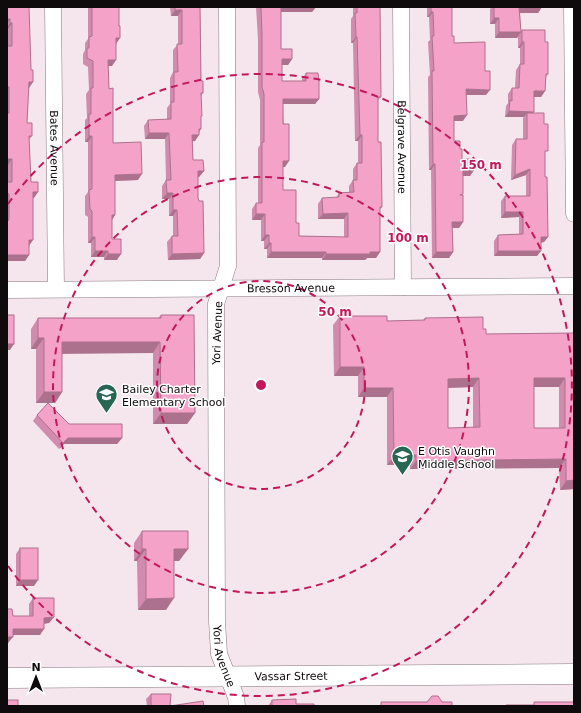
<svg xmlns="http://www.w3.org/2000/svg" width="581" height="713" viewBox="0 0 581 713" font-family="'DejaVu Sans',sans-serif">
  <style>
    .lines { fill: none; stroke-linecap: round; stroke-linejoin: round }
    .minor-casing { stroke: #87787e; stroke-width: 17 }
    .tertiary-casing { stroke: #87787e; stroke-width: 21 }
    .minor { stroke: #fff; stroke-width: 16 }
    .tertiary { stroke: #fff; stroke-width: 20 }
    .wall { fill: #d38bad; fill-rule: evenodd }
    .shaded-wall { fill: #ac718d }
    .building { fill: #f5a2c9; stroke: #ac718d; fill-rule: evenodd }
    .ring { fill: none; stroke: #c2185b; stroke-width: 2; stroke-dasharray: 7 5 }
    .labels { text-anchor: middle; stroke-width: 3; stroke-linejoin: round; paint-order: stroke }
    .street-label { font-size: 11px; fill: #0f0a0c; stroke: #fff }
    .poi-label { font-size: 11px; fill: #0f0a0c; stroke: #fff; text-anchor: start }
    .centre { fill: #c2185b; stroke: #fff; stroke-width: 2 }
    .ring-label { font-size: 12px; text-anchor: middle; font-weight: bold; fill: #c2185b; stroke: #fff; stroke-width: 3; stroke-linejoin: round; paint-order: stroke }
  </style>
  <rect width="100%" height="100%" fill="#f5e5ec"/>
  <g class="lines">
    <defs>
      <g id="minor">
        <path id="s1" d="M53,7L56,289"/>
        <path id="s2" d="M227,7L228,266L216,304L217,621L219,654L236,697L237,706"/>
        <path id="s3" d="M401,7L403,287"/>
        <polyline points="572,7 574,214"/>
        <path id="s4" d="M7,290L574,286"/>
      </g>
      <g id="tertiary">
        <path id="s5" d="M7,678L574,674"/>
      </g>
    </defs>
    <use href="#minor" class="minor-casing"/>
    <use href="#tertiary" class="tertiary-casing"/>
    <use href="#minor" class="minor"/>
    <use href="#tertiary" class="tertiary"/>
  </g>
  <g class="wall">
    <polygon points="7,7 31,70 33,82 28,88 27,123 32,136 29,140 31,182 34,198 33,198 29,245 29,255 25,261 7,261 7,182 8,182 8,165 7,165 7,46 8,46 8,29 7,29"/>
    <polygon points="88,7 119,7 116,44 112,66 108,66 109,89 113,143 138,180 115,181 115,215 112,220 112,239 117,260 104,260 104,257 91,257 91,243 88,243 88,217 85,215 85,196 88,192 88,142 85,142 85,120 87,118 86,94 89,90 88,67 83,64 83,54 85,50 85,43 88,39"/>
    <polygon points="170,7 200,7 201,81 203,93 201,96 201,129 195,141 192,141 193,160 204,171 199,177 198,177 198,198 204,253 200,259 168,260 167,242 172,236 173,236 173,216 169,216 169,199 162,199 162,186 166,180 165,139 145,139 144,126 148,120 167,120 167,108 170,104 170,78 173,72 173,50 178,44 178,16 171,16"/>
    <polygon points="256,7 316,7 312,12 281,12 281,49 292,59 288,65 282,65 282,81 302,81 302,79 306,73 319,99 315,104 283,104 285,167 283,167 283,190 296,223 299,236 344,237 344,219 318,219 318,204 322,198 336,198 339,193 349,192 349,186 353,180 353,169 357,163 358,163 358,141 355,141 353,43 351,43 351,19 353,16 353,7 380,7 381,97 378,100 378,142 382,207 380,209 380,252 376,258 367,258 365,260 322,260 322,258 267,258 267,249 264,249 264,241 261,241 261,220 252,220 252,209 256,203 258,203 258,148 260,145 260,100 258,92 258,39"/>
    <polygon points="427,7 452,7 452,36 454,43 485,71 486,95 466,95 463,121 454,121 454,141 460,149 462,159 474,170 470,176 463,176 463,194 462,195 463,222 459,228 452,228 453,252 449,258 432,258 431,170 429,170 428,77 430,75 428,42 430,40 429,17 427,17"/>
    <polygon points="492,7 542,7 538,13 520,13 521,32 517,38 495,38 495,24 490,24 490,9"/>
    <polygon points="522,30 545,42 548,74 546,77 545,91 541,97 534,97 533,113 545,155 545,177 548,237 544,242 541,243 537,256 494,256 494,241 498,235 519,234 519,217 501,218 501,201 505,196 526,196 526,175 511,180 512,145 516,139 523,139 523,118 524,117 505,117 506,106 508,103 508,94 512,88 515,88 516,70 520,64 520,48 518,48 518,36"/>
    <polygon points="161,315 195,413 187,424 153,424 153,353 62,353 62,392 55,403 48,403 69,424 122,438 117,444 64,444 59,449 33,421 37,415 48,403 36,403 36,349 31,349 31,329 38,318 158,318"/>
    <path d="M340,316L387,321L423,320L425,318L483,329L486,334L574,333V489L560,490L559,468L410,469V464L387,465V397H358V376H334L333,325ZM473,387V428H448V388ZM534,387H559V428H534Z"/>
    <polygon points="142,531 188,549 179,561 174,561 166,610 138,610 137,561 134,561 134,543"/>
    <polygon points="20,548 34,586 16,586 16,554"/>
    <polygon points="33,598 54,617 49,623 44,624 40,635 13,635 8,643 7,643 13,616 29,616 29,604"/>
    <polygon points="151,694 170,706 204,706 147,706 146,699"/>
    <polygon points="272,700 272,706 268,706"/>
  </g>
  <g class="shaded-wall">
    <polygon points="281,7 316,7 312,12 277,12"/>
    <polygon points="519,7 542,7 538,13 515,13"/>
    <polygon points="175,10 182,10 178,16 171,16"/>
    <polygon points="431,12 433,12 429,17 427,17"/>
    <polygon points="494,18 499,18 495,24 490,24"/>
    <polygon points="7,19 10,19 7,24"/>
    <polygon points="10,23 12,23 8,29 7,29 7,28"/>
    <polygon points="499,32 521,32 517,38 495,38"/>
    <polygon points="356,37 357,37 353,43 351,43"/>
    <polygon points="116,38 120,38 116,44"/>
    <polygon points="522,42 524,42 520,48 518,48"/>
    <polygon points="282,59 292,59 288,65 277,65"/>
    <polygon points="108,60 116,60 112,66 104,66"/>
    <polygon points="29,82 33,82 29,88 24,88"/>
    <polygon points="466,89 490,90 486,95 462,95"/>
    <polygon points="534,91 545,91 541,97 530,97"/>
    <polygon points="283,99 319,99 315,104 279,104"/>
    <polygon points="509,111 534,112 530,117 527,113 524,117 505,117"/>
    <polygon points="467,115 463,121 449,121 454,116"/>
    <polygon points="149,133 169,133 165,139 145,139"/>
    <polygon points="192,135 199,135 195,141 188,142"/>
    <polygon points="360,135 362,135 358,141 355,141"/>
    <polygon points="89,136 92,136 88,142 85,142"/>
    <polygon points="7,159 12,159 8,165 7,165"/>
    <polygon points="283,161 289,161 285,167 279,167"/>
    <polygon points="433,164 435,164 431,170 429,170"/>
    <polygon points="530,169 526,175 511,180 515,175"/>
    <polygon points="463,170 474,170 470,176 459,176"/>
    <polygon points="198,171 204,171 199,177 194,177"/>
    <polygon points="142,174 138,180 111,181 115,175"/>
    <polygon points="33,192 38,192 34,198 29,198"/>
    <polygon points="167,193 173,193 169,199 162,199"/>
    <polygon points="173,210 177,210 173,216 169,216"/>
    <polygon points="505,212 523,212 519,217 501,218"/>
    <polygon points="348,213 344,219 318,219 323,214"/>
    <polygon points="256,214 265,214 261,220 252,220"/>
    <polygon points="112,215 115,215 111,221"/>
    <polygon points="452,222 463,222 459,228 448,228"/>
    <polygon points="265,235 269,235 264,241 261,241"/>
    <polygon points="92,237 95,237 91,243 88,243"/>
    <polygon points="541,237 548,237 544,242 537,243"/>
    <polygon points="29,240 33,240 29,246"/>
    <polygon points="269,243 271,243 267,249 264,249"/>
    <polygon points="95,251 108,251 104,257 91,257"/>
    <polygon points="498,251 541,251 537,256 494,256"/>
    <polygon points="271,252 326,252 322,258 267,258"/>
    <polygon points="370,252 380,252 376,258 367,258 365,260 322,260 326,254"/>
    <polygon points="436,252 453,252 449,258 432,258"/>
    <polygon points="204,253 200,259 168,260 172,254"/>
    <polygon points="108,254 121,254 117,260 104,260"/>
    <polygon points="7,255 29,255 25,261 7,261"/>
    <polygon points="38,338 44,338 36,349 31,349"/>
    <polygon points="62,342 160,342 153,353 55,354"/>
    <polygon points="7,344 14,344 10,350 7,350"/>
    <polygon points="340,367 364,367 358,376 334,376"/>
    <polygon points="479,378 473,387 442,388 448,379"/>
    <polygon points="534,378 565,378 559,387 528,387"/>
    <polygon points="364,388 393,388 387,397 358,397"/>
    <polygon points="44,392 62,392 55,403 36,403"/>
    <polygon points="161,413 195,413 187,424 153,424"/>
    <polygon points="68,438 122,438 117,444 64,444 59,449 63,443"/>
    <polygon points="416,455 410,464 387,465 394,456"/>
    <polygon points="566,459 559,468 410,469 416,461"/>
    <polygon points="574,480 574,489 560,490 566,481"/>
    <polygon points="142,549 146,549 137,561 134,561"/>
    <polygon points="174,549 188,549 179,561 165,561"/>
    <polygon points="20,580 38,580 34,586 16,586"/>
    <polygon points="174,598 166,610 138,610 146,599"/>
    <polygon points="54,617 49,623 39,624 44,618"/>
    <polygon points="13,629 44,629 40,635 8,635"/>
    <polygon points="7,637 13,637 8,643 7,643"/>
  </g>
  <g class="building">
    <polygon points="7,7 29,7 31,70 33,70 33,82 29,82 27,123 32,123 32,136 29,136 31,182 38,182 38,192 33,192 33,240 29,240 29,255 7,255 7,221 8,221 9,219 9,194 7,193 7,182 12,182 12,159 7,159 7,113 9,113 9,87 7,87 7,46 12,46 12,23 10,23 10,19 7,19"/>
    <polygon points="92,7 119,7 119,26 120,26 120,38 116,38 116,60 108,60 109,89 113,88 113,143 141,142 142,174 115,175 115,215 112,215 112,239 121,239 121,254 108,254 108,251 95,251 95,237 92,237 92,211 90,209 89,190 92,189 92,136 89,136 89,114 91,114 91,88 93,88 93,61 87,58 87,48 89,48 89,37 92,36"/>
    <polygon points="175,7 200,7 201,81 203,81 203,93 201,93 202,116 201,116 201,129 199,129 199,135 192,135 193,160 203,160 204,171 198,171 198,198 199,201 203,201 204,253 172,254 172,236 178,236 177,210 173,210 173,193 167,193 166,180 171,180 169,133 149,133 148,120 171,119 171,102 174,102 174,72 178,72 177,44 182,44 182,10 175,10"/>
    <polygon points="261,7 281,7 281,49 292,49 292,59 282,59 282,81 306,81 306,73 318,73 319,81 319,99 283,99 283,124 289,124 289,161 283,161 283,190 296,190 296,223 299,223 299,236 348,237 348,213 323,214 322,198 339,197 339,193 354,192 353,180 357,180 357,163 362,163 362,135 360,135 357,37 356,37 355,13 357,13 357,7 380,7 381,97 378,97 378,142 381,142 382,207 380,207 380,252 370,252 370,254 326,254 326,252 271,252 271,243 269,243 269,235 265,235 265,214 256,214 256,203 262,203 262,142 264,142 264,94 262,87 262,34"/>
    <polygon points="431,7 452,7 452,36 454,36 454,43 485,42 485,71 490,71 490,90 466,89 467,115 454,116 454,141 460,141 460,149 462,149 462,159 474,159 474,170 463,170 463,194 460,195 463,195 463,222 452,222 453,252 436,252 435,164 433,164 432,71 434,71 432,36 434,36 433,12 431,12"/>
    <polygon points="494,7 542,7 519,7 521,32 499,32 499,18 494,18"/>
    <polygon points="522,30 545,30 545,42 548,42 548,74 546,74 545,91 534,91 534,112 509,111 510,100 512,101 512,88 519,88 520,64 524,64 524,42 522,42"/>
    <polygon points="527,113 544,113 544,124 548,124 548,151 545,151 545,177 547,177 548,237 541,237 541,251 498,251 498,235 523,234 523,212 505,212 505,196 530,196 530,169 515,175 516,139 527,139"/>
    <rect x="7" y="315" width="7" height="29"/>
    <polygon points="161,315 194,315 195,413 161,413 160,342 62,342 62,392 44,392 44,338 38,338 38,318 161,318"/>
    <path d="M340,316H387V321L425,320V318L483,317V329H486V334L574,333V480L566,481V459L416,461V455L394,456L393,388H364V367H340ZM479,378L480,427L448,428V379ZM534,378H565V428H534Z"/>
    <polygon points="48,403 69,424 122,424 122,438 68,438 63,443 37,415"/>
    <polygon points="142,531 188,531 188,549 174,549 174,598 146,599 146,549 142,549"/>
    <rect x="20" y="548" width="18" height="32"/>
    <polygon points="33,598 54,598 54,617 44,618 44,629 13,629 13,637 7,637 7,609 12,609 13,616 33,616"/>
    <polygon points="151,694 171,694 170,706 203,701 204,706 151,706"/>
    <polygon points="432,696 438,696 442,702 452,702 452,706 345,706 381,706 381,702 427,702"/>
    <polygon points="296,699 296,704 314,704 314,706 272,706 272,700"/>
    <rect x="7" y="700" width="11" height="6"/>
    <polygon points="534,702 574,702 574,706 506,706 506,705 534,705"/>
  </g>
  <g class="ring">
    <circle cx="261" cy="385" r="104"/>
    <circle cx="261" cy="385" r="208"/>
    <path d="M8 204A311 311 0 1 1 8 566"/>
  </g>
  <defs>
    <symbol id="school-pin" viewBox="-11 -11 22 30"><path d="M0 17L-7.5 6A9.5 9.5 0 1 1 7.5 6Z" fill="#266653" stroke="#fff"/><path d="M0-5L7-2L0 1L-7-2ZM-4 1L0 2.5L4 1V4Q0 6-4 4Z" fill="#fff"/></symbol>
  </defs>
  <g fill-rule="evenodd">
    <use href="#school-pin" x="94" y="382" width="25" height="34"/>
    <use href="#school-pin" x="390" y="444" width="25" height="34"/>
  </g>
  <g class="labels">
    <g class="street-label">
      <text dy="4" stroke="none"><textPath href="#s3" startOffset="140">Belgrave Avenue</textPath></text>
      <text dy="4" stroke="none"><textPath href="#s1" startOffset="141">Bates Avenue</textPath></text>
      <text dy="4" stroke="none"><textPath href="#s4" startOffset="284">Bresson Avenue</textPath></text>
      <text transform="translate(217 333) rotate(-88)" y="4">Yori Avenue</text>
      <text dy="4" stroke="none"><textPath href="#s2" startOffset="652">Yori Avenue</textPath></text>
      <text dy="4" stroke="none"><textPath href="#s5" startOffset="284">Vassar Street</textPath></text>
    </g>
    <g class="poi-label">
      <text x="122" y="393">Bailey Charter<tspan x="122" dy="13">Elementary School</tspan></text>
      <text x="418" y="455">E Otis Vaughn<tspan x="418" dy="13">Middle School</tspan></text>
    </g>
  </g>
  <circle cx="261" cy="385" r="6" class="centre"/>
  <g class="ring-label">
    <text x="481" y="169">150 m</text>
    <text x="408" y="242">100 m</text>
    <text x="335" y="316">50 m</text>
  </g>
  <rect width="581" height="713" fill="none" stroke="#0f0a0c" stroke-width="16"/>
  <g transform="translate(36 677)" stroke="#ffffff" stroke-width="3" paint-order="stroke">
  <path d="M0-3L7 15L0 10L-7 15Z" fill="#0f0a0c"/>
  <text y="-6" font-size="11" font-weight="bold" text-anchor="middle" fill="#0f0a0c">N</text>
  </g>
</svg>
